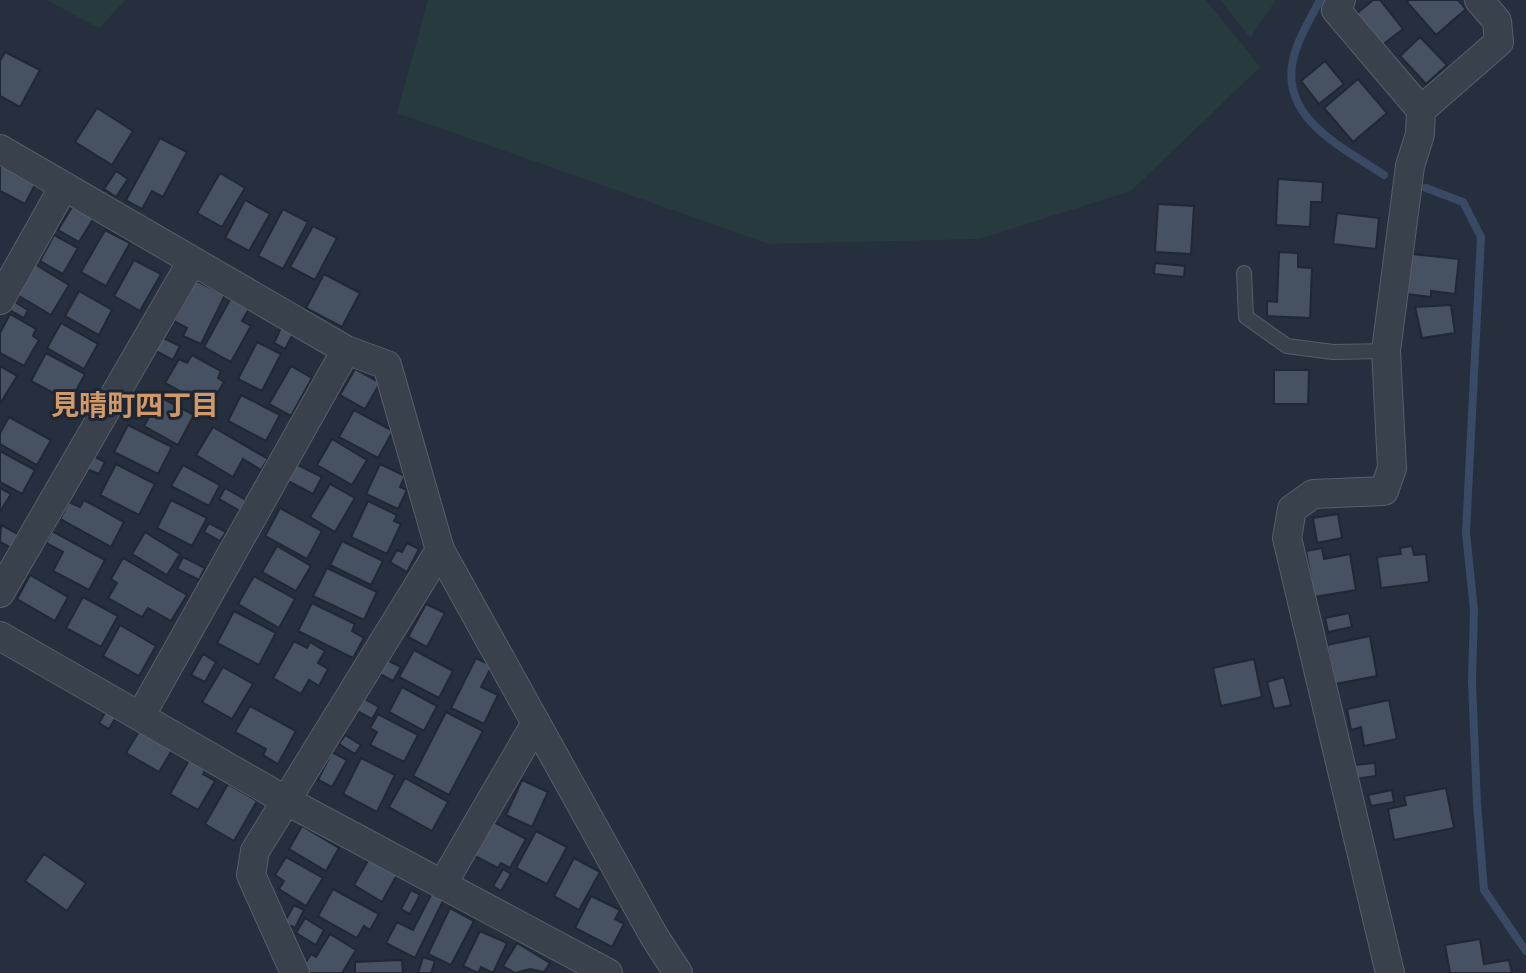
<svg xmlns="http://www.w3.org/2000/svg" width="1526" height="973" viewBox="0 0 1526 973" font-family="'Space Grotesk','Noto Sans JP',sans-serif">
  <style>
    .green { fill: #273b3e }
    .lines { fill: none; stroke-linecap: round; stroke-linejoin: round }
    .stream { stroke: #3a4a64; stroke-width: 8 }
    .building { fill: #465161; stroke: #202835; stroke-width: 2 }
    .lane-casing { stroke: #575f6b; stroke-width: 16 }
    .street-casing { stroke: #575f6b; stroke-width: 30 }
    .lane { stroke: #39414d; stroke-width: 14 }
    .street { stroke: #39414d; stroke-width: 28 }
    .labels { text-anchor: middle; stroke-width: 6; stroke-linejoin: round; paint-order: stroke }
    .neighbourhood-label { font-size: 28px; font-weight: bold; fill: #d19868; stroke: #1e2633 }
  </style>
  <rect width="100%" height="100%" fill="#252f3d"/>
  <g class="green">
    <polygon points="46,0 125,0 99,28"/>
    <polygon points="428,0 1206,0 1260,67 1131,191 979,239 769,244 397,113"/>
    <polygon points="1221,0 1276,0 1250,38"/>
  </g>
  <g class="lines">
    <g class="stream">
      <path d="M1320,0C1311,18 1297,40 1293,60C1280,119 1344,148 1384,175"/>
      <polyline points="1426,188 1463,202 1481,237 1466,533 1474,611 1472,681 1477,804 1484,890 1526,951"/>
    </g>
  </g>
  <g class="building">
    <polygon points="1373,0 1380,0 1403,29 1381,46 1356,14"/>
    <polygon points="1409,0 1458,0 1466,9 1436,35 1407,2"/>
    <polygon points="1420,37 1447,65 1426,84 1400,56"/>
    <polygon points="5,52 40,70 20,107 0,96 0,61"/>
    <polygon points="1325,61 1344,84 1319,104 1301,81"/>
    <polygon points="1358,79 1387,113 1353,142 1324,108"/>
    <polygon points="97,108 133,131 112,165 75,142"/>
    <polygon points="160,138 187,152 163,197 152,191 142,209 126,200"/>
    <polygon points="4,160 38,179 25,204 0,191 0,168"/>
    <polygon points="116,171 128,179 116,197 104,189"/>
    <polygon points="220,173 245,188 222,227 197,213"/>
    <polygon points="1278,179 1323,182 1322,202 1311,202 1310,227 1276,225"/>
    <polygon points="245,200 270,214 249,251 225,238"/>
    <polygon points="74,204 95,216 79,242 58,230"/>
    <polygon points="1158,204 1194,206 1191,254 1155,252"/>
    <polygon points="283,209 308,222 283,269 258,256"/>
    <polygon points="1337,213 1379,218 1376,249 1333,244"/>
    <polygon points="313,226 337,238 315,280 290,267"/>
    <polygon points="105,230 130,243 106,286 81,272"/>
    <polygon points="54,235 78,248 63,274 40,261"/>
    <polygon points="1279,252 1298,253 1298,267 1312,268 1310,318 1267,316 1267,301 1277,302"/>
    <polygon points="1412,254 1459,259 1455,294 1431,291 1431,297 1407,294"/>
    <polygon points="134,260 161,274 140,311 114,296"/>
    <polygon points="33,263 69,285 51,315 14,293"/>
    <polygon points="1155,263 1185,266 1184,277 1154,274"/>
    <polygon points="324,274 360,293 342,327 306,308"/>
    <polygon points="195,280 225,295 201,344 183,336 187,328 174,321"/>
    <polygon points="79,291 112,310 99,335 65,316"/>
    <polygon points="232,296 251,306 242,321 251,326 231,362 204,347"/>
    <polygon points="10,299 28,310 24,318 5,308"/>
    <polygon points="1451,305 1455,333 1422,338 1415,307"/>
    <polygon points="10,314 36,329 33,336 39,340 24,366 0,353 0,333"/>
    <polygon points="61,323 98,344 84,369 47,348"/>
    <polygon points="281,328 293,334 285,349 274,343"/>
    <polygon points="159,336 180,346 173,360 152,349"/>
    <polygon points="257,342 281,354 262,391 238,379"/>
    <polygon points="46,353 85,374 70,402 31,381"/>
    <polygon points="192,355 221,371 218,378 224,382 217,394 211,391 203,404 165,383 179,359 187,363"/>
    <polygon points="0,366 17,376 0,404"/>
    <polygon points="291,366 312,378 291,416 269,404"/>
    <polygon points="355,369 380,383 365,409 340,395"/>
    <polygon points="1274,370 1309,370 1308,404 1274,404"/>
    <polygon points="241,395 280,415 266,441 228,421"/>
    <polygon points="160,397 194,415 178,445 144,426"/>
    <polygon points="354,410 393,431 378,458 339,437"/>
    <polygon points="9,417 51,440 37,465 0,444 0,433"/>
    <polygon points="128,425 172,447 158,474 114,452"/>
    <polygon points="213,427 268,459 261,470 243,459 233,477 196,455"/>
    <polygon points="332,439 367,460 352,485 317,465"/>
    <polygon points="0,451 35,470 22,494 0,482"/>
    <polygon points="93,456 105,462 99,474 87,469"/>
    <polygon points="294,463 322,477 313,494 286,480"/>
    <polygon points="116,464 155,484 139,515 100,495"/>
    <polygon points="380,464 405,476 400,487 407,490 398,509 366,494"/>
    <polygon points="183,465 220,485 209,506 171,486"/>
    <polygon points="330,484 355,498 335,532 310,517"/>
    <polygon points="0,488 11,494 0,512"/>
    <polygon points="225,488 246,500 240,511 219,499"/>
    <polygon points="84,500 124,522 111,547 60,519 69,502 80,507"/>
    <polygon points="171,500 207,518 192,546 157,528"/>
    <polygon points="368,501 397,515 394,521 401,524 387,554 351,537"/>
    <polygon points="280,508 322,531 307,559 265,536"/>
    <polygon points="1338,514 1342,538 1317,543 1313,518"/>
    <polygon points="209,523 226,532 220,541 204,532"/>
    <polygon points="1,525 22,536 15,550 0,542"/>
    <polygon points="52,531 105,560 89,590 53,571 63,552 46,543"/>
    <polygon points="145,532 180,554 167,575 132,554"/>
    <polygon points="342,541 383,561 371,585 330,565"/>
    <polygon points="407,543 419,549 407,572 390,562 397,550 402,552"/>
    <polygon points="277,546 311,566 296,591 262,572"/>
    <polygon points="1412,546 1414,555 1426,554 1429,582 1381,588 1377,557 1401,554 1400,548"/>
    <polygon points="1322,548 1324,559 1350,554 1356,590 1314,597 1306,551"/>
    <polygon points="183,557 205,568 199,580 177,569"/>
    <polygon points="123,558 187,595 171,621 148,608 142,617 108,598 117,583 111,579"/>
    <polygon points="327,568 377,592 364,620 313,596"/>
    <polygon points="30,575 68,597 55,621 17,599"/>
    <polygon points="254,576 295,599 279,628 238,604"/>
    <polygon points="83,597 118,616 101,647 66,628"/>
    <polygon points="312,603 355,624 352,631 364,638 353,658 298,631"/>
    <polygon points="426,604 445,613 427,647 408,637"/>
    <polygon points="234,611 276,633 259,665 217,643"/>
    <polygon points="1349,613 1352,627 1328,632 1325,618"/>
    <polygon points="120,625 156,646 139,676 103,656"/>
    <polygon points="1370,636 1377,676 1335,684 1327,645"/>
    <polygon points="294,641 307,648 310,642 325,651 318,663 328,669 319,686 309,680 301,694 273,678"/>
    <polygon points="414,650 453,671 439,698 399,677"/>
    <polygon points="203,654 216,662 205,682 191,675"/>
    <polygon points="476,658 492,666 481,687 498,695 484,724 451,708"/>
    <polygon points="385,659 401,667 393,681 378,673"/>
    <polygon points="1254,659 1262,697 1221,706 1213,668"/>
    <polygon points="223,667 253,684 232,719 202,702"/>
    <polygon points="1284,677 1291,705 1274,709 1267,682"/>
    <polygon points="402,687 437,706 424,731 389,712"/>
    <polygon points="361,697 379,707 372,719 355,710"/>
    <polygon points="1389,700 1397,739 1364,746 1361,727 1351,730 1347,709"/>
    <polygon points="250,706 296,731 278,764 263,755 266,749 235,732"/>
    <polygon points="108,708 118,714 109,729 99,723"/>
    <polygon points="446,712 483,731 449,795 413,776"/>
    <polygon points="378,714 418,735 404,762 370,745 377,732 370,728"/>
    <polygon points="141,728 174,747 159,772 126,753"/>
    <polygon points="345,735 361,745 355,754 339,744"/>
    <polygon points="332,752 347,760 332,787 318,780"/>
    <polygon points="361,758 395,775 377,812 343,794"/>
    <polygon points="189,760 205,770 203,774 215,781 198,810 170,794"/>
    <polygon points="1375,763 1376,776 1355,779 1353,765"/>
    <polygon points="405,778 448,802 432,831 389,807"/>
    <polygon points="522,780 548,792 532,827 506,815"/>
    <polygon points="228,784 257,801 234,841 205,824"/>
    <polygon points="1446,788 1454,828 1394,840 1388,809 1406,805 1404,796"/>
    <polygon points="1392,790 1394,802 1371,806 1368,795"/>
    <polygon points="490,820 526,839 510,868 501,863 498,868 471,854"/>
    <polygon points="302,826 339,848 326,871 289,849"/>
    <polygon points="536,831 567,847 547,884 516,868"/>
    <polygon points="44,854 86,883 67,911 25,881"/>
    <polygon points="286,857 323,878 306,906 279,889 284,881 275,875"/>
    <polygon points="370,857 398,873 382,902 354,885"/>
    <polygon points="574,858 600,872 579,910 554,896"/>
    <polygon points="503,869 511,874 501,891 493,886"/>
    <polygon points="333,889 379,914 370,930 364,926 357,938 318,916"/>
    <polygon points="411,890 420,895 410,914 401,909"/>
    <polygon points="432,893 444,899 415,958 386,943 397,922 413,930"/>
    <polygon points="591,896 620,910 615,919 624,924 612,947 575,928"/>
    <polygon points="294,905 304,910 295,928 284,923"/>
    <polygon points="450,908 474,921 451,965 428,954"/>
    <polygon points="305,918 324,930 316,945 296,933"/>
    <polygon points="480,931 507,943 493,973 481,967 478,973 463,966"/>
    <polygon points="330,934 356,950 342,973 311,973 302,968 311,954 316,957"/>
    <polygon points="1480,939 1484,964 1509,960 1512,973 1450,973 1445,945"/>
    <polygon points="517,943 550,963 544,972 530,969 515,973 503,966"/>
    <polygon points="423,957 435,961 431,973 418,973"/>
    <polygon points="402,960 403,973 355,973 355,962"/>
  </g>
  <g class="lines">
    <defs>
      <polyline id="lane" points="1244,273 1246,317 1287,346 1333,352 1386,351"/>
      <g id="street">
        <polyline points="1341,0 1336,10 1421,110 1420,134 1410,166 1386,351 1392,468 1384,491 1313,494 1292,509 1287,538 1390,973"/>
        <polyline points="1421,110 1499,42 1497,21 1479,0"/>
        <polyline points="0,149 346,350 387,365 440,550 654,936 678,973"/>
        <polyline points="0,300 64,186"/>
        <polyline points="0,593 191,263"/>
        <polyline points="0,636 285,800 608,973"/>
        <polyline points="141,715 346,350"/>
        <polyline points="442,885 536,723"/>
        <polyline points="295,973 251,875 255,851 440,550"/>
      </g>
    </defs>
    <use href="#lane" class="lane-casing"/>
    <use href="#street" class="street-casing"/>
    <use href="#lane" class="lane"/>
    <use href="#street" class="street"/>
  </g>
  <g class="labels">
    <g class="neighbourhood-label">
      <text x="135" y="415">見晴町四丁目</text>
    </g>
  </g>
</svg>
